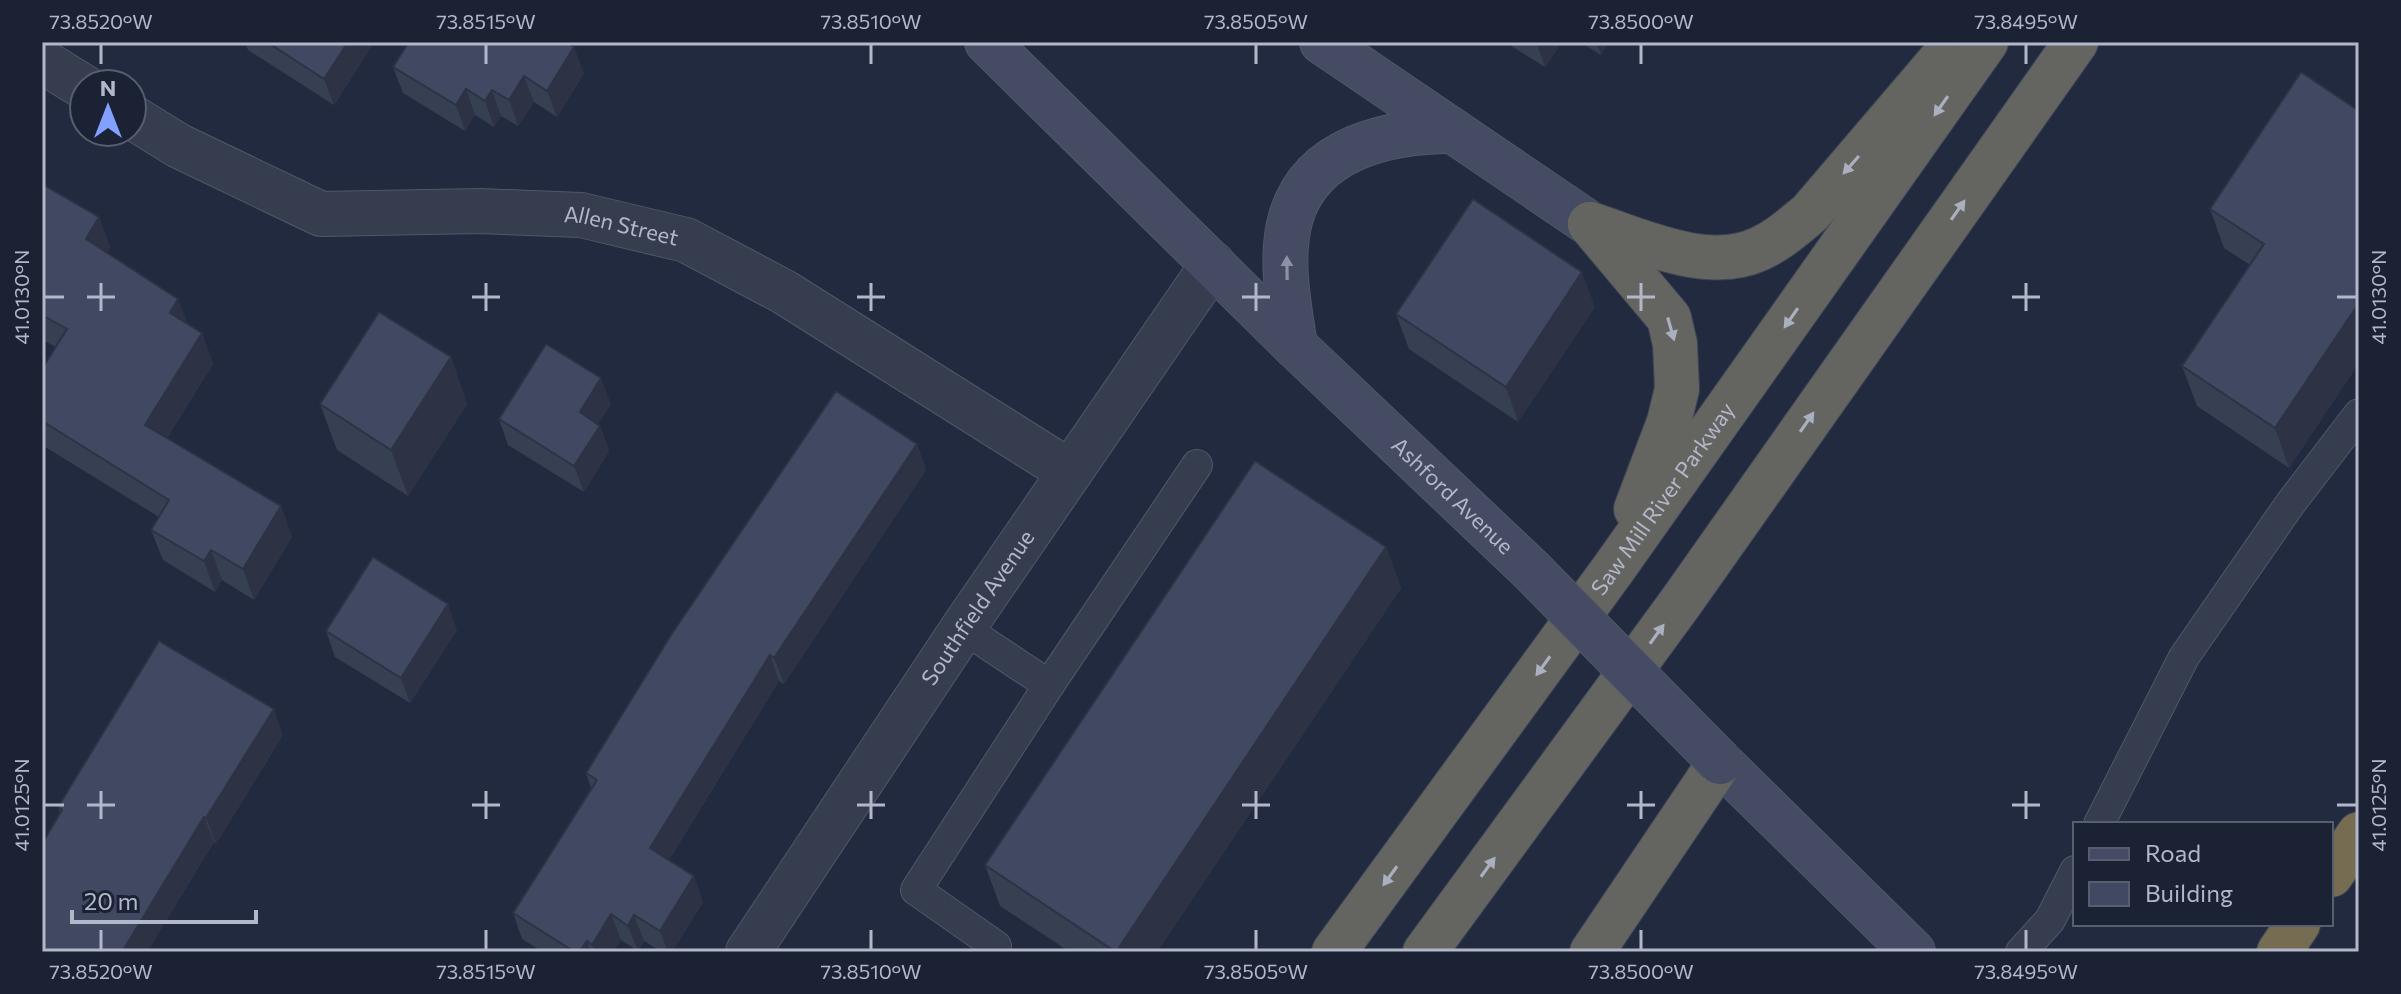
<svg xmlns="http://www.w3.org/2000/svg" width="2401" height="994" viewBox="0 0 2401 994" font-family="Commissioner,sans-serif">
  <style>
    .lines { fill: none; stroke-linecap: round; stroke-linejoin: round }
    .service-casing { stroke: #515869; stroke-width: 32 }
    .minor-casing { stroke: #515869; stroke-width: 46 }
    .secondary-casing { stroke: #515869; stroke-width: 46 }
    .trunk-casing { stroke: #3e4556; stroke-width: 46 }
    .motorway-casing { stroke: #3e4556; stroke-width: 46 }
    .service { stroke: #363d4e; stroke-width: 30 }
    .minor { stroke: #363d4e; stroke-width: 44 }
    .secondary { stroke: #444b62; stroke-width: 44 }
    .trunk { stroke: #646460; stroke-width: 44 }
    .motorway { stroke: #756c52; stroke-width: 44 }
    .secondary-bridge-casing { stroke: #515869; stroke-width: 46; stroke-linecap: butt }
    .secondary-bridge { stroke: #444b62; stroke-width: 44 }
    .wall { fill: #373f53 }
    .shaded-wall { fill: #2d3344 }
    .building { fill: #404961; stroke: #2d3344; stroke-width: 2 }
    .oneway { fill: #aab0bf }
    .oneway2 { fill: #8c92a6 }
    .ticks { fill: none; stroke: #b2b8ca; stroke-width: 3 }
    .labels { text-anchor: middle; stroke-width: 7; stroke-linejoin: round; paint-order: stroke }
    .street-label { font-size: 22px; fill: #b2b8ca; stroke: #1b2233 }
    .neatline { fill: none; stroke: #b2b8ca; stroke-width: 3 }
    .ticks-label { font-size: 20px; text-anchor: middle; fill: #b2b8ca }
  </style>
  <rect width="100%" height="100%" fill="#222a3f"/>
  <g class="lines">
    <defs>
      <g id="service">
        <polyline points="963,628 1049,685 1197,465"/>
        <polyline points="2099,824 2184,657 2290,504 2359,414"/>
        <polyline points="996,946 916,890 1049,685"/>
        <polyline points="2021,952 2050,920 2075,871"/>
      </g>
      <g id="minor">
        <polyline points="42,61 84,87"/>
        <path id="s1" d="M132,117L179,146L321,214L480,211L581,215L686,240L784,292L1070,472"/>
        <path id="s2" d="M748,952L963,628L1213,264"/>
      </g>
      <g id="secondary">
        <path id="s3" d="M987,42L1295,346L1530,569"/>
        <polyline points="1322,42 1590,224"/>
        <path d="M1295,346C1289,305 1279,258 1291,217C1312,147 1389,131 1453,131"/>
        <polyline points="1720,762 1913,952"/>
      </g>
      <g id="trunk">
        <path d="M1590,224C1640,240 1707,273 1759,249C1779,240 1794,226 1810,213L1950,49"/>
        <polyline points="1590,224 1669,318 1675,344 1677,389 1669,422 1636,509"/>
        <path id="s4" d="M1334,952L1614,568L1986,42"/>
        <polyline points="1425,952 1681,602 2076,42"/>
        <polyline points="1592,952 1720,762"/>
      </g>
      <g id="motorway">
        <polyline points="2331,875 2359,834"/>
        <polyline points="2279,952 2298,924"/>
      </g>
    </defs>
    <use href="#service" class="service-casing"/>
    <use href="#minor" class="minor-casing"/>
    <use href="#secondary" class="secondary-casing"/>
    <use href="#trunk" class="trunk-casing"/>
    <use href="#motorway" class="motorway-casing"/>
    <use href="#service" class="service"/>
    <use href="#minor" class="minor"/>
    <use href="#secondary" class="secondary"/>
    <use href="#trunk" class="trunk"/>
    <use href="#motorway" class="motorway"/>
    <defs>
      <polyline id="secondary-bridge" points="1530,569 1720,762"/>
    </defs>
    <use href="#secondary-bridge" class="secondary-bridge-casing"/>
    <use href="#secondary-bridge" class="secondary-bridge"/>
  </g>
  <g class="wall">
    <polygon points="245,42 374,42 334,105 248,50"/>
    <polygon points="1505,42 1562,42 1545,67"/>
    <polygon points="1580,42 1609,42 1601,55"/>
    <polygon points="393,67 584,73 557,117 534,102 518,126 501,116 494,127 475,115 465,131 403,93"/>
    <polygon points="2359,111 2359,363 2289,468 2197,406 2182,366 2250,265 2224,248 2210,209"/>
    <polygon points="42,184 99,217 110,247 107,253 188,324 202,333 213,364 167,438 281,506 292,537 254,600 222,580 215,592 163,560 151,530 159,517 42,445 42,369 56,347 42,340"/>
    <polygon points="1595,307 1518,422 1409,349 1396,314"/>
    <polygon points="451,357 467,404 408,496 337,450 320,404"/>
    <polygon points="611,404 598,424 600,426 609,451 584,492 508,445 499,419"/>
    <polygon points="917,444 926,470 784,684 779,681 669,860 703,902 672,952 662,952 644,941 638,951 621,940 613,952 543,952 522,939 513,913 591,788 586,773"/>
    <polygon points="1386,547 1401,588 1157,952 1070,952 1000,906 985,865"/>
    <polygon points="457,630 410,703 335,657 326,631"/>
    <polygon points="283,735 216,844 214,842 147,952 42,952 60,813 58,807"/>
  </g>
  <g class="shaded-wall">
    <polygon points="348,42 374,42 334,105 324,79"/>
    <polygon points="1536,42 1562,42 1545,67"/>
    <polygon points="1596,42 1609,42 1601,55"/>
    <polygon points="574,47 584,73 557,117 547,91"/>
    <polygon points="524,76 534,102 518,126 509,100"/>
    <polygon points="466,89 475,115 465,131 456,105"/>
    <polygon points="492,90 501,116 494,127 485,101"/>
    <polygon points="99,217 110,247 97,270 86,239"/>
    <polygon points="1582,272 1595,307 1518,422 1506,387"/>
    <polygon points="178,299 190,329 170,313"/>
    <polygon points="2359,303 2359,363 2289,468 2275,428"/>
    <polygon points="202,333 213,364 156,455 145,425"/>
    <polygon points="451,357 467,404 408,496 391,450"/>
    <polygon points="601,378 611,404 589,438 580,412"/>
    <polygon points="600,426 609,451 584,492 574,466"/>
    <polygon points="917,444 926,470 784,684 774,658"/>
    <polygon points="281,506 292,537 254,600 243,569"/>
    <polygon points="1386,547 1401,588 1157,952 1116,952"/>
    <polygon points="211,550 222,580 215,592 204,561"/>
    <polygon points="448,604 457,630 410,703 401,678"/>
    <polygon points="770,655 779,681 660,874 650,848"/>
    <polygon points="274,709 283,735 216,844 206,818"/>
    <polygon points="204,817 214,842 147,952 122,952"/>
    <polygon points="694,876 703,902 672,952 668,952 660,931"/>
    <polygon points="611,914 621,940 613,952 595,952 592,945"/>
    <polygon points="634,915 644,941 638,951 628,926"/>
    <polygon points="587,941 591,952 579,952"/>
  </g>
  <g class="building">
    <polygon points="267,42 348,42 324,79"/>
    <polygon points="409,42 566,42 574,47 547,91 524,76 509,100 492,90 485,101 466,89 456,105 393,67"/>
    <polygon points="2301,72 2359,111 2359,303 2275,428 2182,366 2264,244 2210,209"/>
    <polygon points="42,184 99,217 86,239 178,299 170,313 202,333 145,425 281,506 243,569 211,550 204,561 151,530 169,500 42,421 42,369 67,329 42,315"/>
    <polygon points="1473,199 1582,272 1506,387 1396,314"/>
    <polygon points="379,312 451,357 391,450 320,404"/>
    <polygon points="546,344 601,378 580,412 600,426 574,466 499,419"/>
    <polygon points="836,391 917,444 774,658 770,655 650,848 694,876 660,931 634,915 628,926 611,914 592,945 587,941 579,952 575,952 513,913 597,780 586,773 671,635"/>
    <polygon points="1255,461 1386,547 1116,952 985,865"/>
    <polygon points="373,557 448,604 401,678 326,631"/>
    <polygon points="159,641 274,709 206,818 204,817 122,952 42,952 42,844 62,810 58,807"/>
  </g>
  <defs><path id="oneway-solid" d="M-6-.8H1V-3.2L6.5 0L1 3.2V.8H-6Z" transform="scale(2)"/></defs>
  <g class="oneway">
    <use href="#oneway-solid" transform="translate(1941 106) rotate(125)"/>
    <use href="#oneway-solid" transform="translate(1851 165) rotate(131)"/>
    <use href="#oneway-solid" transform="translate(1958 210) rotate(-55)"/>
    <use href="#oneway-solid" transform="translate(1791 318) rotate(125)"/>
    <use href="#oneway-solid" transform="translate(1671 329) rotate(74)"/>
    <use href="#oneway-solid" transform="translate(1807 422) rotate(-55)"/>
    <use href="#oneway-solid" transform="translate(1657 634) rotate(-54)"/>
    <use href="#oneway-solid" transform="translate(1543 666) rotate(126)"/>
    <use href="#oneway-solid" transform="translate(1488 867) rotate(-54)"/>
    <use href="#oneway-solid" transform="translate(1390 876) rotate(126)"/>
  </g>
  <use class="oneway2" href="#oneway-solid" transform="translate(1287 268) rotate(-91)"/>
  <path class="ticks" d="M101,44V64M486,44V64M871,44V64M1256,44V64M1641,44V64M2026,44V64M101,283V311M486,283V311M871,283V311M1256,283V311M1641,283V311M2026,283V311M44,297H64M87,297H115M472,297H500M857,297H885M1242,297H1270M1627,297H1655M2012,297H2040M2337,297H2357M101,791V819M486,791V819M871,791V819M1256,791V819M1641,791V819M2026,791V819M44,805H64M87,805H115M472,805H500M857,805H885M1242,805H1270M1627,805H1655M2012,805H2040M2337,805H2357M101,930V950M486,930V950M871,930V950M1256,930V950M1641,930V950M2026,930V950"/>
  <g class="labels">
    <g class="street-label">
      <text dy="8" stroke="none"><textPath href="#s1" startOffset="514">Allen Street</textPath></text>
      <text dy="8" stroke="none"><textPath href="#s3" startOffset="650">Ashford Avenue</textPath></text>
      <text dy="8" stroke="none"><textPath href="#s4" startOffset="560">Saw Mill River Parkway</textPath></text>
      <text dy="8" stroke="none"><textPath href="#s2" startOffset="414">Southfield Avenue</textPath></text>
    </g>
  </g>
  <rect width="2401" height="994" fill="none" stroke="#1b2233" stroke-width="88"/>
  <rect x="2073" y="822" width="260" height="104" fill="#1b2233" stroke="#575e6f" stroke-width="2"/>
  <rect x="2089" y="848" width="40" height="12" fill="#444b62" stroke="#575e6f" stroke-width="2"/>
  <text x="2145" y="862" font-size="24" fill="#b2b8ca">Road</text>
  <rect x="2089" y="882" width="40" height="24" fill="#404961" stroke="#575e6f" stroke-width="2"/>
  <text x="2145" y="902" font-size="24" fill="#b2b8ca">Building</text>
  <g transform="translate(108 108)"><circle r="38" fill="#1b2233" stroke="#575e6f" stroke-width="2"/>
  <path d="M0-6L14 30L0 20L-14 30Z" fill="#81a0ff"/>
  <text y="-12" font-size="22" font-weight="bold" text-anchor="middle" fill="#b2b8ca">N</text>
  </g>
  <path d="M72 910v12h184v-12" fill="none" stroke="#b2b8ca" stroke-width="4"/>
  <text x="84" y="910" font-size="24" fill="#b2b8ca" stroke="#1b2233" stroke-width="6" paint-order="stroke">20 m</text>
  <rect x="44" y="44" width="2313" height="906" class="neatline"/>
  <g class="ticks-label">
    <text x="101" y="29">73.8520°W</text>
    <text x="486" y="29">73.8515°W</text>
    <text x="871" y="29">73.8510°W</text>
    <text x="1256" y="29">73.8505°W</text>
    <text x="1641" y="29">73.8500°W</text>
    <text x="2026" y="29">73.8495°W</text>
    <text transform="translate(22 297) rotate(-90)" y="7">41.0130°N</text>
    <text transform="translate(2379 297) rotate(-90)" y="7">41.0130°N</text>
    <text transform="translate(22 805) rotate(-90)" y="7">41.0125°N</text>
    <text transform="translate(2379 805) rotate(-90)" y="7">41.0125°N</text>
    <text x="101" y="979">73.8520°W</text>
    <text x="486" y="979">73.8515°W</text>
    <text x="871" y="979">73.8510°W</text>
    <text x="1256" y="979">73.8505°W</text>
    <text x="1641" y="979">73.8500°W</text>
    <text x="2026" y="979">73.8495°W</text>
  </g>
</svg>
